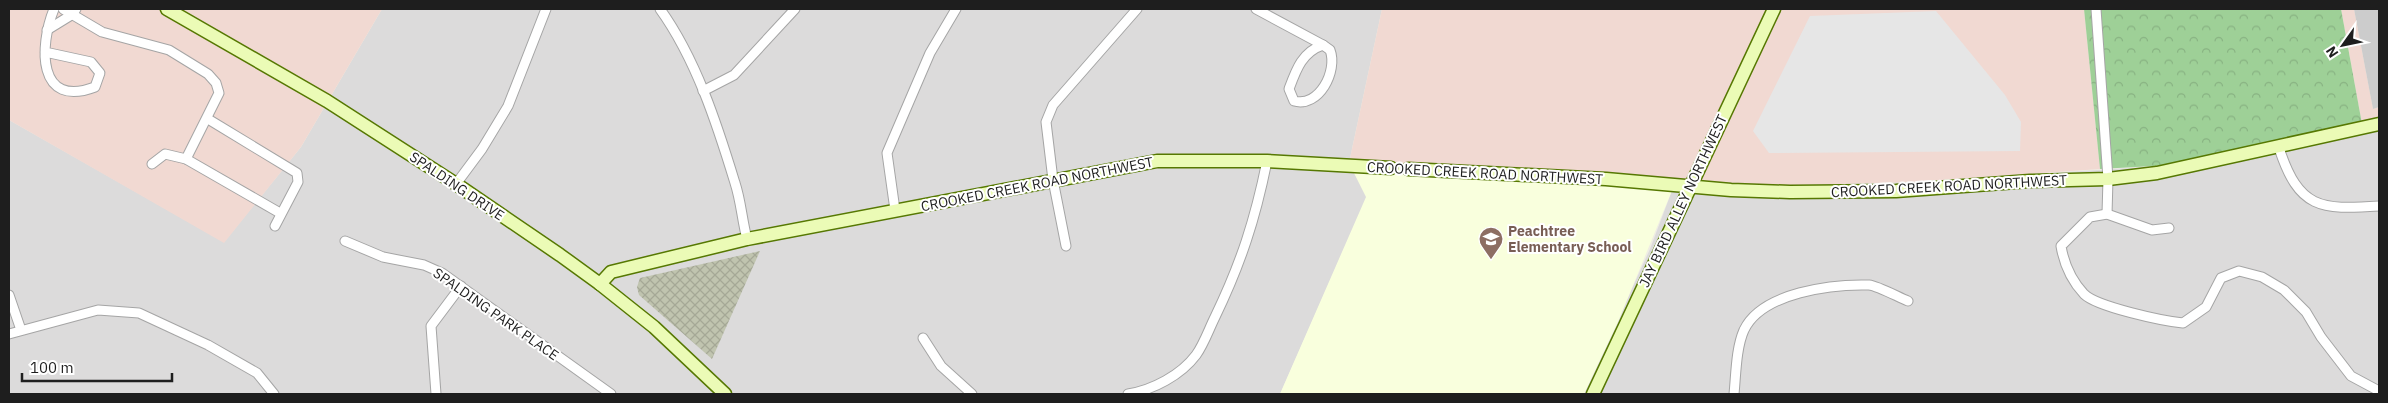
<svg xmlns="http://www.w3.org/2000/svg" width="2388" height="403" viewBox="0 0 2388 403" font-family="'IBM Plex Sans',sans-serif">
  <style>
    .residential { fill: #dcdbdb }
    .commercial { fill: #f1d9d2 }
    .education { fill: #f9ffdd }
    .religious { fill: #ccc }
    .construction { fill: url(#construction-cross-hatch) }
    .forest { fill: url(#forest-crowns) }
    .parking { fill: #e6e6e6 }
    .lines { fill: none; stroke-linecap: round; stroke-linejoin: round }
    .street-casing { stroke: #a5a5a5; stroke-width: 11 }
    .secondary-casing { stroke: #567802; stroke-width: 15 }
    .street { stroke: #fff; stroke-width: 9 }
    .secondary { stroke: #ebfbb6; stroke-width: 12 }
    .labels { text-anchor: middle; stroke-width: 4; stroke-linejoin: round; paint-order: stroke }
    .street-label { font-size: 14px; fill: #1e1e1e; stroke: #fff }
    .education-label { font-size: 14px; font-weight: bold; fill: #785e54; stroke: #fff; text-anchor: start }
  </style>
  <defs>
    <pattern id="construction-cross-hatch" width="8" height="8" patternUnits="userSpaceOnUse" patternTransform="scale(1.25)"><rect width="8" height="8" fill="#c0c4af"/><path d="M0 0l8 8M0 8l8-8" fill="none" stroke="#a5a896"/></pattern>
    <pattern id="forest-crowns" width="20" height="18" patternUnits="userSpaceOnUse" patternTransform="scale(1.25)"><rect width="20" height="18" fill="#9ed097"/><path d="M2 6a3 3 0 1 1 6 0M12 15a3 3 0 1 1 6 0" fill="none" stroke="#88b282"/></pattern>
  </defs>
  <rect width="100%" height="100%" fill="#efede4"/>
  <g class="residential">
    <polygon points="382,9 1382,9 1349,163 1367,197 1280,394 9,394 9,120 224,242 301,147"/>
    <polygon points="2379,120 2379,394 1584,394 1650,249 1673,188 1913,182 2207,163"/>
  </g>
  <g class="commercial">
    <polygon points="9,9 382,9 301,147 224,243 9,120"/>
    <polygon points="1382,9 2084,9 2100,169 1913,182 1673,188 1349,163"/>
    <polygon points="2341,9 2354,9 2373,109 2379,107 2379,120 2362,124"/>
  </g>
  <polygon class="education" points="1349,163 1673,188 1618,322 1584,394 1280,394 1366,197"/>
  <polygon class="religious" points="2354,9 2379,9 2379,107 2373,109"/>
  <polygon class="construction" points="760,251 712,359 639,295 637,287 640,278"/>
  <polygon class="forest" points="2084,9 2341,9 2362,124 2207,163 2100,169"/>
  <polygon class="parking" points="1936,11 2005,95 2021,122 2020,151 1769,153 1753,131 1810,16"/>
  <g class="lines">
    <defs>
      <g id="street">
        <polyline points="63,9 102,32 169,50 208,74 216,83 219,93 186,159"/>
        <path d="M660,9C696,59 717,124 735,183C741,201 742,220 747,239"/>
        <polyline points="1256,9 1323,45"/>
        <polyline points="2096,9 2108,179 2107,214"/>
        <polyline points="47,30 73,14 76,9"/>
        <path d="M1323,45L1330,50C1338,71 1319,108 1294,101L1289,89C1296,70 1302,52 1323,45Z"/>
        <path d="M45,52L91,62L100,73L95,87C37,109 39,46 54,9"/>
        <polyline points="703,91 734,75 795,9"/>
        <polyline points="208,119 297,173 298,182 275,226"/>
        <path d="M2279,148C2299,209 2320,210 2379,206"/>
        <polyline points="152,164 165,154 186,159 280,213"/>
        <polyline points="456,184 482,149 508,106 546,9"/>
        <polyline points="895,210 887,153 930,53 956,9"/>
        <path d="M2169,228L2152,230L2107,214L2090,217L2061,246C2064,264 2071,280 2084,294C2097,307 2163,321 2183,323L2206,307L2221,278L2239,271L2262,277L2284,290L2306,312L2321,337L2351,376L2379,391"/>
        <polyline points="345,241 383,257 424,265 442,273 611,394"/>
        <polyline points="1066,246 1053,180 1046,122 1053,105 1137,9"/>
        <polyline points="9,295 21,330"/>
        <polyline points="9,334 98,310 139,313 208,345 257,373 274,394"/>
        <polyline points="923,338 941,366 972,394"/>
        <polyline points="436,394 431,326 461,286"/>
        <path d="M1128,394C1153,390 1181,375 1196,355C1204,344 1209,329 1215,317C1241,263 1255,220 1267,161"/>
        <path d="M1734,394C1736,374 1736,348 1744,330C1762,292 1833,284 1869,285C1878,286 1898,297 1908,301"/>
      </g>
      <g id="secondary">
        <polyline points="167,9 327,101 456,184 560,255 600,284 654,327 725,394"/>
        <polyline points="1408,169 1606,179 1731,190 1790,192 1896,191 2030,181 2108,179 2157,173 2379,124"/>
        <polyline points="600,284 611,272 747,239 1157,161 1267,161 1391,168"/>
        <polyline points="1593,394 1774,9"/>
      </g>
    </defs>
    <use href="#street" class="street-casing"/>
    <use href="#secondary" class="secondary-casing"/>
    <use href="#street" class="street"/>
    <use href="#secondary" class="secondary"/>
  </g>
  <defs>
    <symbol id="school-pin" viewBox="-11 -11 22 30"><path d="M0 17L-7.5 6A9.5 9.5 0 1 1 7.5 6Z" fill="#8d6e63" stroke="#fff"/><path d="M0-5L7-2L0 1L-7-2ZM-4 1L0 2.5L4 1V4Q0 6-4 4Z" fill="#fff"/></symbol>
  </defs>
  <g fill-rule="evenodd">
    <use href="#school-pin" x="1477" y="225" width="28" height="38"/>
  </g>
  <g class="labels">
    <g class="street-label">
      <text transform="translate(1485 173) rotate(3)" y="5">CROOKED CREEK ROAD NORTHWEST</text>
      <text transform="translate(1037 184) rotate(-11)" y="5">CROOKED CREEK ROAD NORTHWEST</text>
      <text transform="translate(457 186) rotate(34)" y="5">SPALDING DRIVE</text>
      <text transform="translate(1949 186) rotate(-3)" y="5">CROOKED CREEK ROAD NORTHWEST</text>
      <text transform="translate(1683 201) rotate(-65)" y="5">JAY BIRD ALLEY NORTHWEST</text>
      <text transform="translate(496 314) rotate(35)" y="5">SPALDING PARK PLACE</text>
    </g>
    <g class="education-label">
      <text x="1508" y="236">Peachtree<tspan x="1508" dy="16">Elementary School</tspan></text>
    </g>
  </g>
  <rect width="2388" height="403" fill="none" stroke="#1e1e1e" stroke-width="20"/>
  <g transform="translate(2343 45) rotate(237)" stroke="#ffffff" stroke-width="4" paint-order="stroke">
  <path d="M0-4L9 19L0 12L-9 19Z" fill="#1e1e1e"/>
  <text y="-8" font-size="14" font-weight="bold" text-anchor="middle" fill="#1e1e1e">N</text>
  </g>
  <path d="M22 373v8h150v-8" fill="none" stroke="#1e1e1e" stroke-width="2.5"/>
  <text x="30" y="373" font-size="15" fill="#1e1e1e" stroke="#ffffff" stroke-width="4" paint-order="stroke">100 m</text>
</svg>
